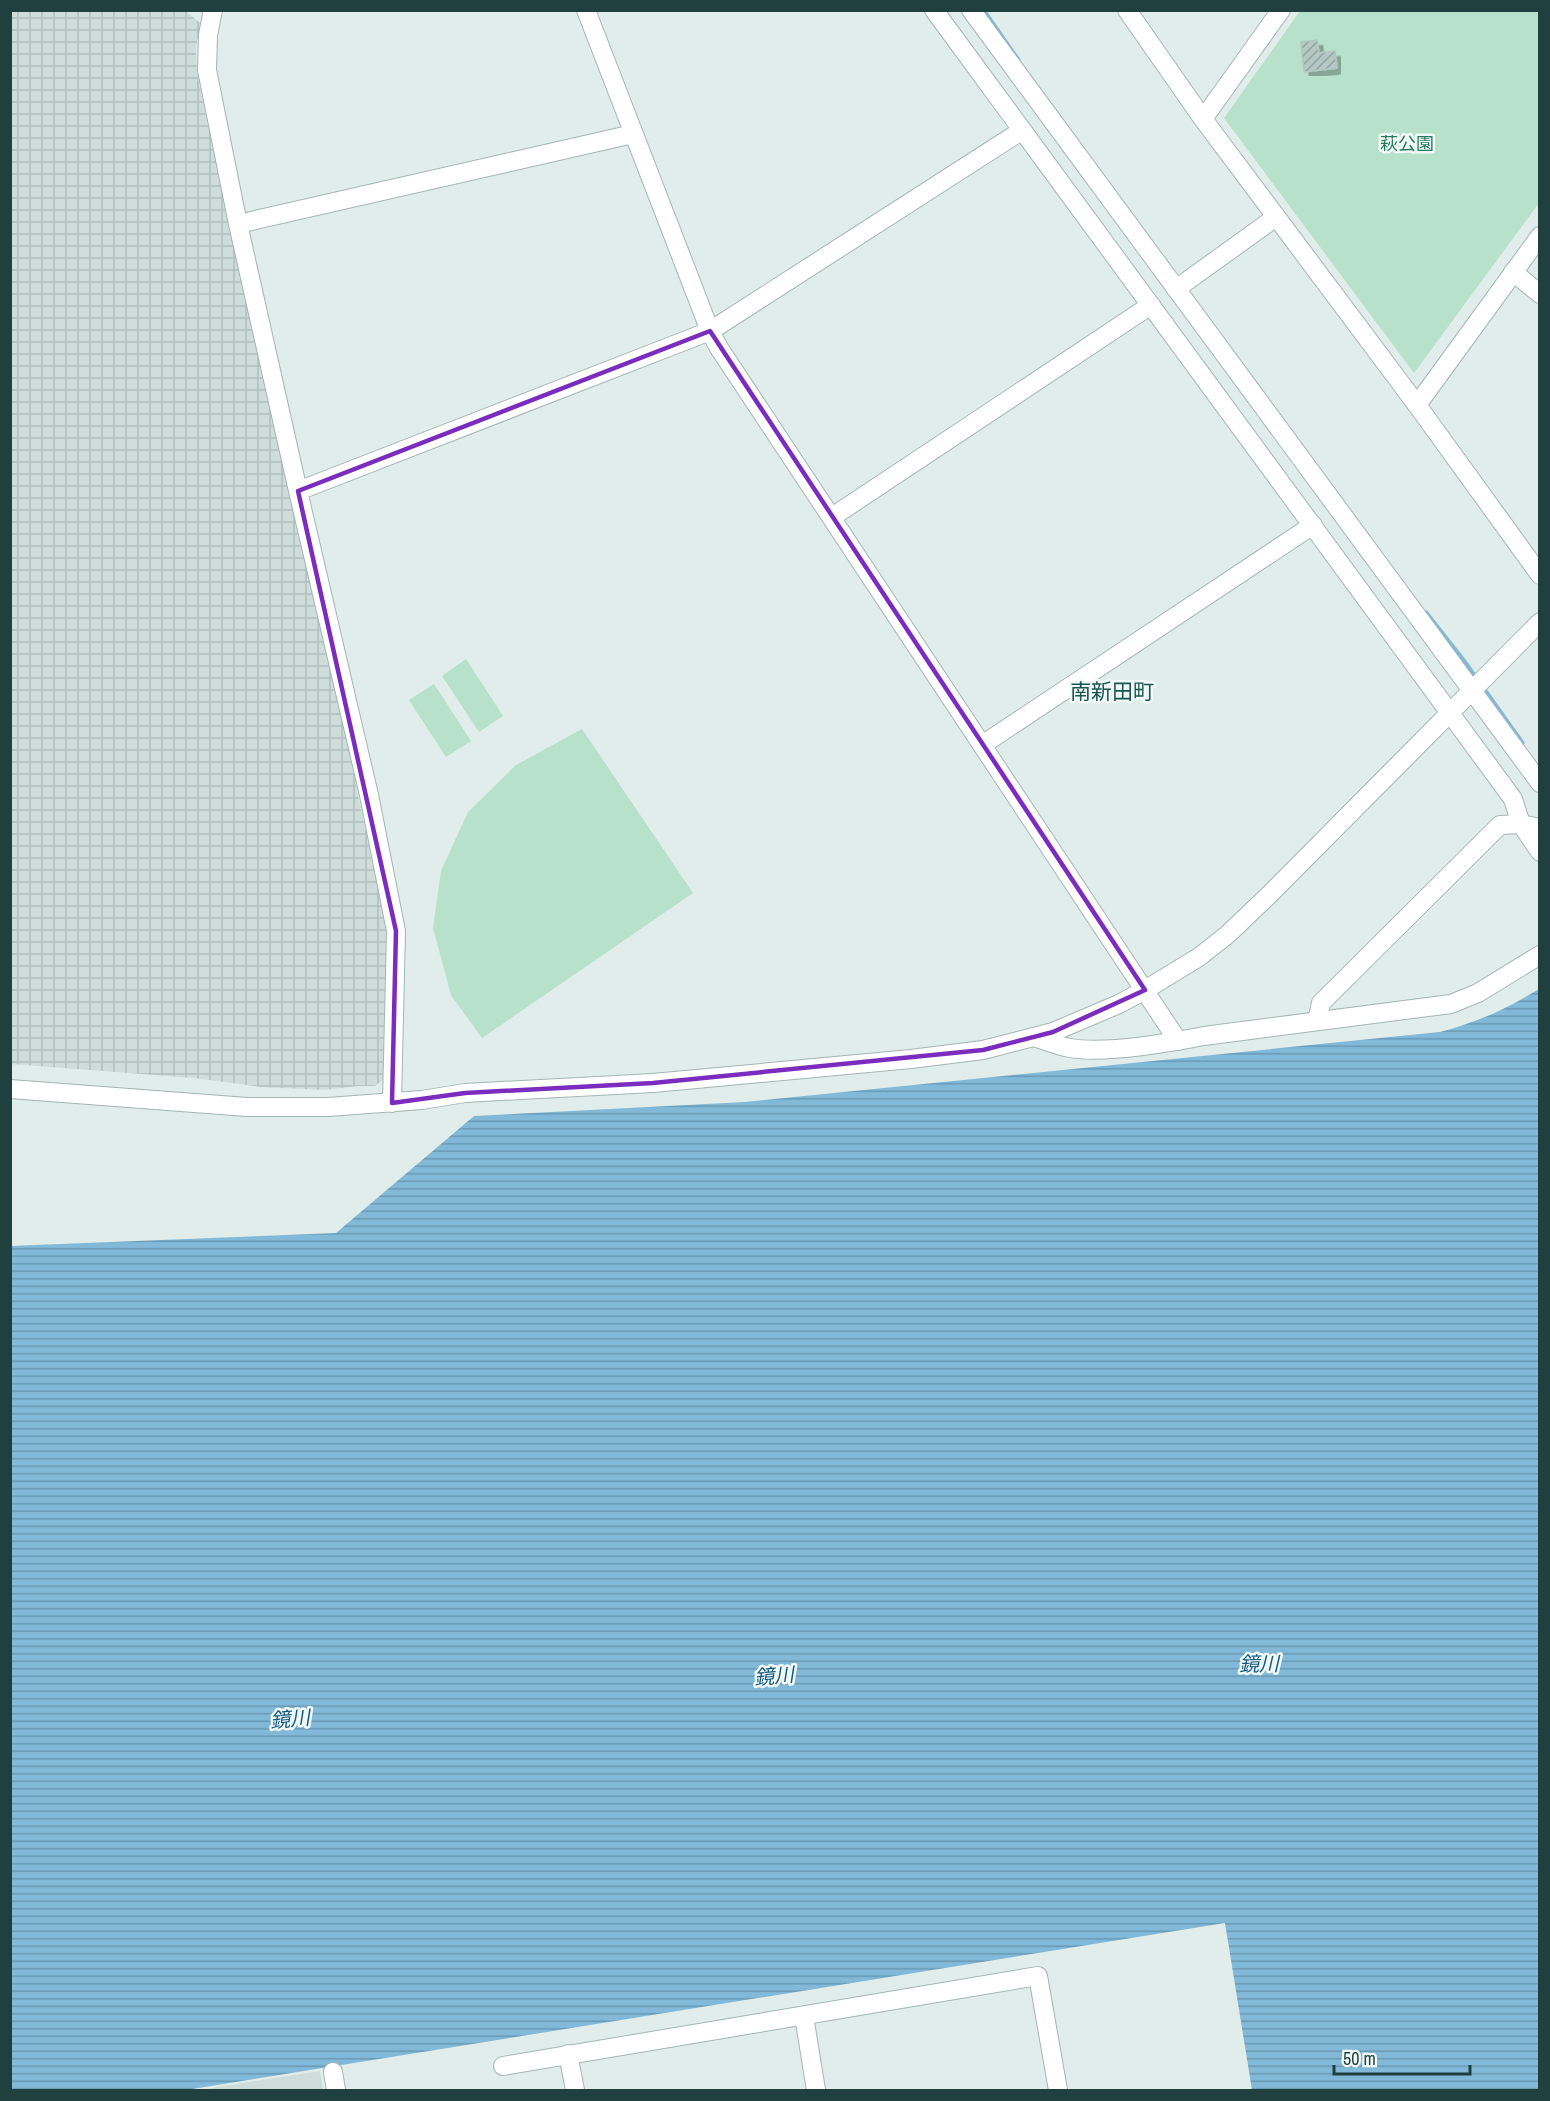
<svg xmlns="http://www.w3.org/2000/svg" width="1550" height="2101" viewBox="0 0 1550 2101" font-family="'Archivo Narrow','Noto Sans JP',sans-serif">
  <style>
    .built { fill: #ceddda }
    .industrial { fill: url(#industrial-grid) }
    .park { fill: #b7e1cb }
    .water { fill: url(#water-rules) }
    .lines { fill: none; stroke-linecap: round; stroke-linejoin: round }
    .stream { stroke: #82b9d9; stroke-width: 5 }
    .building { fill: url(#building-hatch); stroke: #b2c7c3; stroke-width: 1.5; filter: url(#shadow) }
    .minor-casing { stroke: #a2b6b3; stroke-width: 20 }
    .minor { stroke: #fff; stroke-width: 18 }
    .marked { fill: none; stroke: #7b2cbf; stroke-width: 4.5; stroke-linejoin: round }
    .labels { text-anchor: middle; stroke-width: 5; stroke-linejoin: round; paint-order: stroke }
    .park-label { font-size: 18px; fill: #247b58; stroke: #f1f9f7 }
    .water-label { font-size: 20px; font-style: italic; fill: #125983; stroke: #f1f9f7 }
    .quarter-label { font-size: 21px; fill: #185452; stroke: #f1f9f7 }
  </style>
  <defs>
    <pattern id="industrial-grid" width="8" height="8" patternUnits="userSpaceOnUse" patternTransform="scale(1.5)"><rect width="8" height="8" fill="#ceddda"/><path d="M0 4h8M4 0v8" fill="none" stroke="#b0bfbc"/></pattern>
    <pattern id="water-rules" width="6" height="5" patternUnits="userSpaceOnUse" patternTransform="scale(1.5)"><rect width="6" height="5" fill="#82b9d9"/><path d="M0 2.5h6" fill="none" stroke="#6a98b1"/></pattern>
    <pattern id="building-hatch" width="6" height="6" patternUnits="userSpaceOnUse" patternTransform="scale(1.5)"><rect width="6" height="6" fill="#b5c8c4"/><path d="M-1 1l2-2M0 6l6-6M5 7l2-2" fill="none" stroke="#93a4a1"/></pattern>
    <filter id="shadow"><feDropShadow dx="5.5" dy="5.5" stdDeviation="0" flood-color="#0004"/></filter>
  </defs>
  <rect width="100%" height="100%" fill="#e0edea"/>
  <polygon class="built" points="320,2071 323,2090 199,2090"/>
  <polygon class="industrial" points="10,11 186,11 201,24 196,46 197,73 207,121 331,667 386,926 384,1079 375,1086 358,1086 324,1090 261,1087 194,1078 11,1064"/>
  <g class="park">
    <polygon points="1300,11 1539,11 1539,203 1414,373 1224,118"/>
    <polygon points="466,659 503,716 479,732 442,676"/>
    <polygon points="434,684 471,741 446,757 409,700"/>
    <polygon points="582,729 693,893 482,1038 451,995 433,928 441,871 468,812 516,765"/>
  </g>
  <path class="water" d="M1539,989V2090H1252L1225,1923L186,2090H11L10,1246L336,1233L474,1116L745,1102L1440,1032C1478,1022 1506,1009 1539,989Z"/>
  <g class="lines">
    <g class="stream">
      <polyline points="983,10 1018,60"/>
      <polyline points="1426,613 1463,660 1522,743"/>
    </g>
  </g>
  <polygon class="building" points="1317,40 1319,53 1335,51 1337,68 1304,72 1301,42"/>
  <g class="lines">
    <defs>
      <g id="minor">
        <polyline points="213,10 208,35 207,70 238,224 298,491 369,795 396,931 392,1103"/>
        <polyline points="586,10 710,331 719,348 1178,1041"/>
        <polyline points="934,10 1513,799 1521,824 1540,852"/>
        <polyline points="971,10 1540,783"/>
        <polyline points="1127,10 1203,119 1417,405 1540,575"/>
        <polyline points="1203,119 1281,10"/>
        <polyline points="238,224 633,134"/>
        <polyline points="1513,272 1540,294"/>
        <polyline points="1176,289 1276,217"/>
        <polyline points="1417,405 1540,236"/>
        <polyline points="298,491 710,331 1021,131"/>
        <polyline points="832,517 1151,305"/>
        <polyline points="982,745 1313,525"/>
        <polyline points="1317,1021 1321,1003 1500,825 1521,824 1540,828"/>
        <path d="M1034,1037C1046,1041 1058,1046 1070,1048C1105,1054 1168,1043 1204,1036L1451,1004L1478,993L1540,955"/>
        <polyline points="10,1089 247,1107 328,1107 422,1100 465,1093 653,1083 911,1059 983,1050 1053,1032 1119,1004 1145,990 1199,957 1227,935 1270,894 1540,622"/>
        <polyline points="804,2016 816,2090"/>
        <polyline points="568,2054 575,2090"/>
        <polyline points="503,2066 1038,1976 1058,2090"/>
        <polyline points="333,2072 336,2090"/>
      </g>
    </defs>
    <use href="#minor" class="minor-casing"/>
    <use href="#minor" class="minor"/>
  </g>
  <path class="marked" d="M710,331L1145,990L1053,1032L983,1050L653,1083L465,1093L392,1103L396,931L298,491Z"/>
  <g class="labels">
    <g class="park-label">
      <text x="1407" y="150">萩公園</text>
    </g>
    <g class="water-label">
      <text transform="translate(1259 1664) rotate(-1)" y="7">鏡川</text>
      <text transform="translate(774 1676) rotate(-5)" y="7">鏡川</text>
      <text transform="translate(290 1719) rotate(-5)" y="7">鏡川</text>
    </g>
    <g class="quarter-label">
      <text x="1112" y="699">南新田町</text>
    </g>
  </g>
  <rect width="1550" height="2101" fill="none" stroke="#1f403e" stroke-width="24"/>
  <path d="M1334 2065v9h136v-9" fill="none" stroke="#1f403e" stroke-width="3"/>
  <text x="1343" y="2065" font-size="18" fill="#1f403e" stroke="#f1f9f7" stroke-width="4.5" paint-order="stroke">50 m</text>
</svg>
